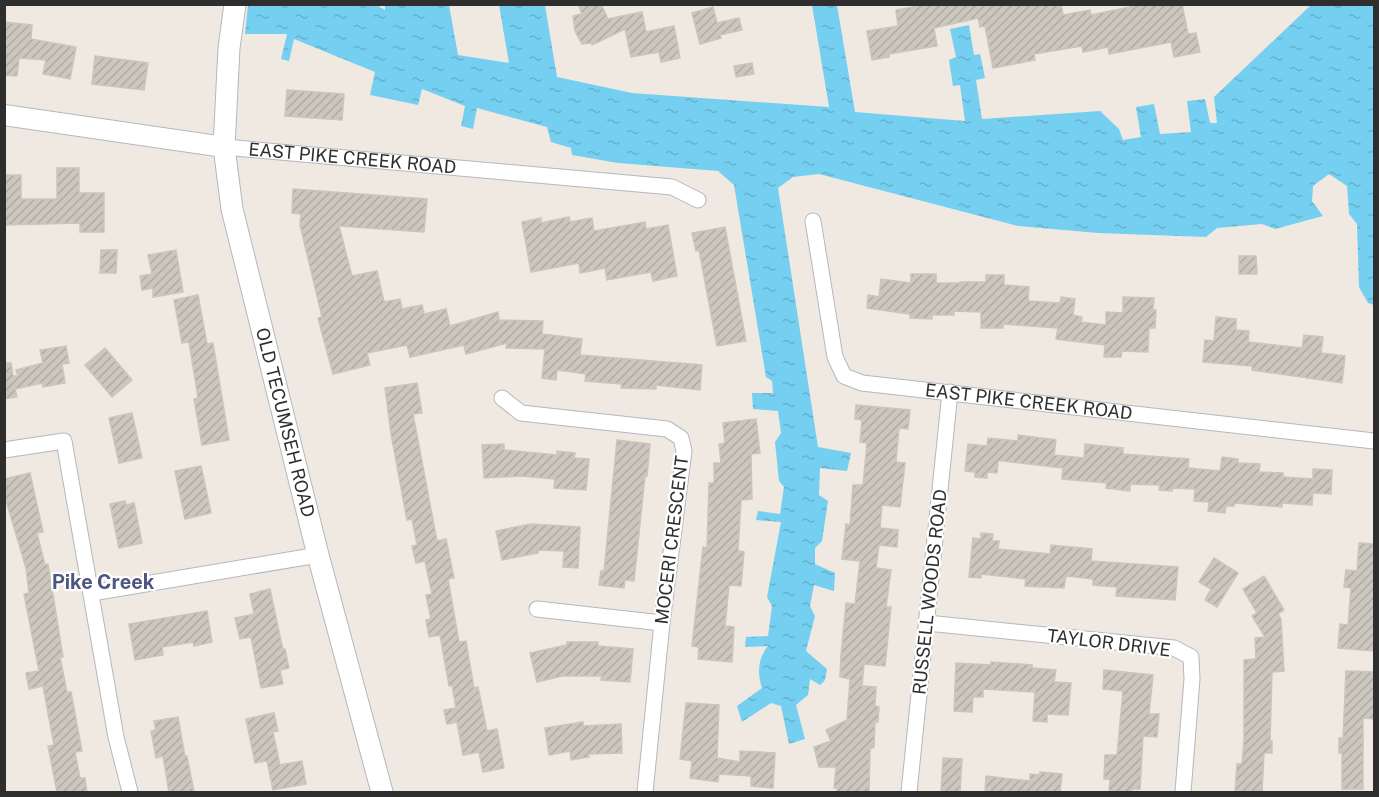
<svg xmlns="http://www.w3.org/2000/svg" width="1379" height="797" viewBox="0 0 1379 797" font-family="'Public Sans',sans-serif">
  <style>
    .water { fill: url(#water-ripples) }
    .building { fill: url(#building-hatch); stroke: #cbc5ba; stroke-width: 1.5 }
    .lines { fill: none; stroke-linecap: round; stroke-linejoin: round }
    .minor-casing { stroke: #b4b7c1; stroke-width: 17 }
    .tertiary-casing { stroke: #b4b7c1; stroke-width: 22 }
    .secondary-casing { stroke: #b4b7c1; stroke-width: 23 }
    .minor { stroke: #fff; stroke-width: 15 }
    .tertiary { stroke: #fff; stroke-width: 20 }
    .secondary { stroke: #fff; stroke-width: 21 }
    .labels { text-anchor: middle; stroke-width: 4.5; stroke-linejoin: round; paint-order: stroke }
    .street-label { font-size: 18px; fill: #2e2e2e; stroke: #fff }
    .neighbourhood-label { font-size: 20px; font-weight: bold; fill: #4d5680; stroke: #fff }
  </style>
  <defs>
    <pattern id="water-ripples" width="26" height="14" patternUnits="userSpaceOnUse" patternTransform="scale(1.5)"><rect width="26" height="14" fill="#75cff0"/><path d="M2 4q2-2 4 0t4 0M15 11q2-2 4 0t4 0" fill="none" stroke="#66b2ce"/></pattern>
    <pattern id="building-hatch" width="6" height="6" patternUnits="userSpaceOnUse" patternTransform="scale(1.5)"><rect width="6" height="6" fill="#cbc7bf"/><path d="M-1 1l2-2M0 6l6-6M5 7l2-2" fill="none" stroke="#afaba4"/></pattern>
  </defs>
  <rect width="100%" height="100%" fill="#efe9e1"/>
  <path class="water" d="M375,4L385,10V5H449L458,55L509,63L499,5H545L557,77L632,93L829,107L812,5H837L855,112L965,121L960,85L953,86L949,60L956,57L950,29L969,25L974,55L980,54L985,78L976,80L982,119L1100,111L1119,129L1123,140L1141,137L1136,107L1154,104L1160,134L1191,132L1187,101L1205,99L1210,123H1217L1214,97L1311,5H1374V305L1368,303L1359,287L1357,224L1349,214L1347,186L1329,174L1313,186L1312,201L1323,216L1275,229L1262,224L1217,228L1206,237L1098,233L1018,226L819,174L793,177L778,188L818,447L851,453L847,471L820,468L819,495L828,501L822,541L815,548V564L835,573L834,591L814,585L810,606L815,616L806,651L827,669L825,680L820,685L810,679L808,695L796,705L805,739L789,744L781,706L771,703L742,722L737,706L762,688C757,673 758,658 768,646L745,647L746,637L768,636L772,606L767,597L781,522L756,520L758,511L780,514L784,487L779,481L775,442L781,433L778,411L753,409L752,393H773L772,381L766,377L734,185L718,171L618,163L572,155L571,148L551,142L547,127L477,108L473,129L461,126L465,106L422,89L418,105L370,95L375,72L294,39L289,61L281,59L287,34H245L248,5Z"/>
  <g class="building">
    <polygon points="578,4 601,4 608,19 642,12 646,32 674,26 680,58 661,62 659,52 631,57 625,29 592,45 591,43 582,44 575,31 573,16 582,14"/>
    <polygon points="929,4 1061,4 1063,15 1090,10 1091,15 1144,4 1182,4 1188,34 1196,33 1200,52 1174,57 1171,42 1109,54 1108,47 1083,52 1082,46 1034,54 1035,60 993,68 985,26 980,27 978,18 934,28 937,46 889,54 889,57 872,60 867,31 898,26 896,10"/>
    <polygon points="713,7 717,23 739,18 742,30 720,35 721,38 700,44 692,13"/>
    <polygon points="4,22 32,25 31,39 76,47 70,79 43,74 46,60 19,58 17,76 4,75"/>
    <polygon points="95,56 148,63 144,90 92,84"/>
    <polygon points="752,63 754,74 736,77 734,66"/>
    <polygon points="287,90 344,94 342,120 285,116"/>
    <polygon points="57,168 79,168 79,193 104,193 104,232 80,232 80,223 4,225 4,175 21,175 21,199 57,199"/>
    <polygon points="293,189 427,199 424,232 339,226 352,276 377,271 384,302 400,299 402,309 422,305 424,314 446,309 450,326 498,312 499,320 543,321 542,334 582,339 580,355 702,365 700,390 656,385 656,389 621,388 622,384 585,381 586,374 557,370 556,380 542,378 545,349 506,348 507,343 466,354 464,345 410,357 407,345 367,353 370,365 333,374 318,318 322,317 300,225 301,214 292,213"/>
    <polygon points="569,217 570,222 592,218 594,231 645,222 646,229 668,225 677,276 653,281 651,272 607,280 605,268 580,273 579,263 531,272 522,222 541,218 541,223"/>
    <polygon points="725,227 746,341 717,346 699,250 696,251 692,233"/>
    <polygon points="101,250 117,250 116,273 100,273"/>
    <polygon points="176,250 183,292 153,297 153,288 142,290 140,276 152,274 148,255"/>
    <polygon points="1239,256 1256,256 1257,274 1239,274"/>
    <polygon points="911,274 936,274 936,283 960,283 960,282 986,282 986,275 1004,275 1004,285 1029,287 1028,301 1060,303 1061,297 1075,299 1073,315 1082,317 1081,322 1106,325 1106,312 1123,313 1123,297 1154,298 1153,310 1156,310 1155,328 1149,328 1148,352 1122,351 1121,357 1104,357 1105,345 1056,339 1058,328 1003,324 1003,328 981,328 981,312 954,311 954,315 932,315 932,319 910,318 910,314 867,308 868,295 879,297 881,279 911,283"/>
    <polygon points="198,295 207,344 213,343 229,440 202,445 194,399 198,398 189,342 182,343 174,300"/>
    <polygon points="1216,317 1236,319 1236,330 1249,331 1248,342 1302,348 1304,335 1323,337 1321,353 1345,356 1342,383 1252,370 1252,366 1203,362 1205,340 1214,341"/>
    <polygon points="66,346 69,363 62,364 65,383 43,387 42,383 15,389 17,397 4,399 4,363 11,363 13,376 18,376 16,370 43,363 40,350"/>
    <polygon points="105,348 132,380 112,397 85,365"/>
    <polygon points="417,383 422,413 413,414 437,541 446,539 454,578 448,579 459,642 466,641 474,688 478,687 487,731 497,729 504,768 483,772 479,752 463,755 457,722 447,724 444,710 456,708 452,685 449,686 440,635 429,637 426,620 431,619 426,595 432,594 425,561 416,563 412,546 417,545 412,519 407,520 391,434 385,388"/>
    <polygon points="856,405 910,410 908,429 899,428 896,462 905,463 900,507 882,505 880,528 898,530 897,547 879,545 876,568 891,570 886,607 891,607 885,666 864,664 862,686 876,687 875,706 879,707 878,722 875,722 874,747 870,749 869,792 837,792 837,788 834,788 836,767 819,767 814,747 831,741 826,730 847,720 850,679 840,677 841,655 846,603 855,604 860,561 842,559 846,524 850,525 853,485 863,485 867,443 860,442 862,420 855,419"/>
    <polygon points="132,413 142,458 119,463 109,418"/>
    <polygon points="756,419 760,453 751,454 752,499 741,500 738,551 744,552 741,586 729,585 725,626 734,627 732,662 698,659 699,647 692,646 703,547 707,548 709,483 714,483 714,463 721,463 719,444 725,443 723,423"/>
    <polygon points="1018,435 1056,440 1054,455 1084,458 1085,444 1123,448 1123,454 1189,459 1188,468 1220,471 1222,457 1238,459 1238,463 1260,464 1259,472 1283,473 1283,477 1313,479 1313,469 1332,470 1331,494 1313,493 1312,505 1282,503 1282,507 1234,503 1234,506 1226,506 1225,513 1208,511 1209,502 1194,501 1195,489 1172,488 1172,491 1159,490 1160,485 1130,484 1130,491 1106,488 1107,483 1062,479 1063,468 1003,461 998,461 997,473 987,472 987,478 975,477 975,472 965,471 968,444 987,446 988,438 1018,441"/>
    <polygon points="617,440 650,444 647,476 645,476 634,581 625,580 624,588 599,585 601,571 604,571"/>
    <polygon points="504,444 504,450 557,455 557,451 575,453 574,458 589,459 586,490 554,488 555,479 521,476 484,478 482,445"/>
    <polygon points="201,466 211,513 185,519 175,471"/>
    <polygon points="30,473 43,532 37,533 45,565 48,564 63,657 60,657 67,692 71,692 82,751 75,752 80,778 85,778 87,792 57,792 48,746 54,745 43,686 29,689 26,673 39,671 24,594 29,593 26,568 4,494 4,479"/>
    <polygon points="125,501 126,505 134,503 142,543 119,548 110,504"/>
    <polygon points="531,524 580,527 578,568 563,567 564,551 538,550 538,553 502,560 496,531"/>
    <polygon points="981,533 993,534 992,541 999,541 998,549 1050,554 1051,545 1092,549 1091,561 1178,567 1175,600 1116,596 1117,587 1093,585 1093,579 1066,576 1064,588 1025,586 1026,579 981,574 981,578 969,577 973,538 981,539"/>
    <polygon points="1359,543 1374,544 1374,651 1338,648 1340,624 1348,625 1351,588 1344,587 1346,570 1357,571"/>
    <polygon points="1214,558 1238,573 1217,607 1205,600 1211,589 1199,582"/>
    <polygon points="1264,576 1284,610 1278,614 1281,619 1284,671 1272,672 1270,741 1272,741 1272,753 1264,753 1262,792 1235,792 1237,764 1242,764 1244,740 1244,660 1256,659 1255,638 1265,637 1252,616 1257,613 1243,589"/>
    <polygon points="270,589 283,650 285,649 289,668 280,670 283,684 261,688 251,637 240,639 235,618 254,614 250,594"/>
    <polygon points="207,611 212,642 194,646 193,642 162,647 163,655 135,660 129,624"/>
    <polygon points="567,642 598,642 598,646 633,649 630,682 601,680 602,676 562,676 537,682 530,653 567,645"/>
    <polygon points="991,662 1032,665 1032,668 1056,670 1054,682 1071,683 1068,715 1047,714 1047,722 1033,721 1035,692 983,689 983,697 973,697 972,712 954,711 956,663 991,665"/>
    <polygon points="1104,670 1153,675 1149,714 1159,714 1157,737 1143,736 1140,789 1132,789 1132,792 1109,792 1110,779 1104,779 1105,755 1117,755 1123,691 1103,689"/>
    <polygon points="1346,671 1374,672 1374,719 1363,718 1363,789 1342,789 1342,753 1339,753 1339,738 1343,738"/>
    <polygon points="686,703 719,705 717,758 740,762 740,751 775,753 773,788 751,786 751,776 719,774 718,782 690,778 692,761 680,759"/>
    <polygon points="274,713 278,731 273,732 280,765 302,761 306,784 273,790 267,761 255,763 246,719"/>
    <polygon points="178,717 185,757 187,756 194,792 169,792 163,756 156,758 151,731 156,730 154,721"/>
    <polygon points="583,722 583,726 621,724 622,753 588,754 589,757 571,760 570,751 549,755 545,728"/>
    <polygon points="943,758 962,759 960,792 941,792"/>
    <polygon points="1040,772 1062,774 1060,792 985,792 986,776 1030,781 1030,774 1040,775"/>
  </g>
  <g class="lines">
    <defs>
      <g id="minor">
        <path id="s1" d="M224,147L672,187L698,200"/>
        <path id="s2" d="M813,221L835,357L844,376L862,383L1374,441"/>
        <polyline points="502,398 521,413 667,429 681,438 684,451 662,623 645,792"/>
        <polyline points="4,450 64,441 116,737 130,792"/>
        <polyline points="92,593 318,555"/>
        <polyline points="537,609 662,623"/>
        <polyline points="927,623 1174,648 1191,657 1192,679 1183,792"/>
        <polyline points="909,792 950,392"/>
      </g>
      <polyline id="tertiary" points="4,115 224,147"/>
      <g id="secondary">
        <path id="s3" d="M235,4L229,48L224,147L232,209L318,555L382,792"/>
      </g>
    </defs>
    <use href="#minor" class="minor-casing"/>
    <use href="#tertiary" class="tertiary-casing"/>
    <use href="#secondary" class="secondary-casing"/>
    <use href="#minor" class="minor"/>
    <use href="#tertiary" class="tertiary"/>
    <use href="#secondary" class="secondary"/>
  </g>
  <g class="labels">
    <g class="street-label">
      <text dy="6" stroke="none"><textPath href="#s1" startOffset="129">EAST PIKE CREEK ROAD</textPath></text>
      <text dy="6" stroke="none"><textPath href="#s2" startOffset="346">EAST PIKE CREEK ROAD</textPath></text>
      <text dy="6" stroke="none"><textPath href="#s3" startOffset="426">OLD TECUMSEH ROAD</textPath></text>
      <text transform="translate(672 540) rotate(-83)" y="6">MOCERI CRESCENT</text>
      <text transform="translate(930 592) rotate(-84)" y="6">RUSSELL WOODS ROAD</text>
      <text transform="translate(1109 643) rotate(7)" y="6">TAYLOR DRIVE</text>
    </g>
    <g class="neighbourhood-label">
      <text x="103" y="589">Pike Creek</text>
    </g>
  </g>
  <rect width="1379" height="797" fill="none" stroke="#2e2e2e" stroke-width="12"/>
</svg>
